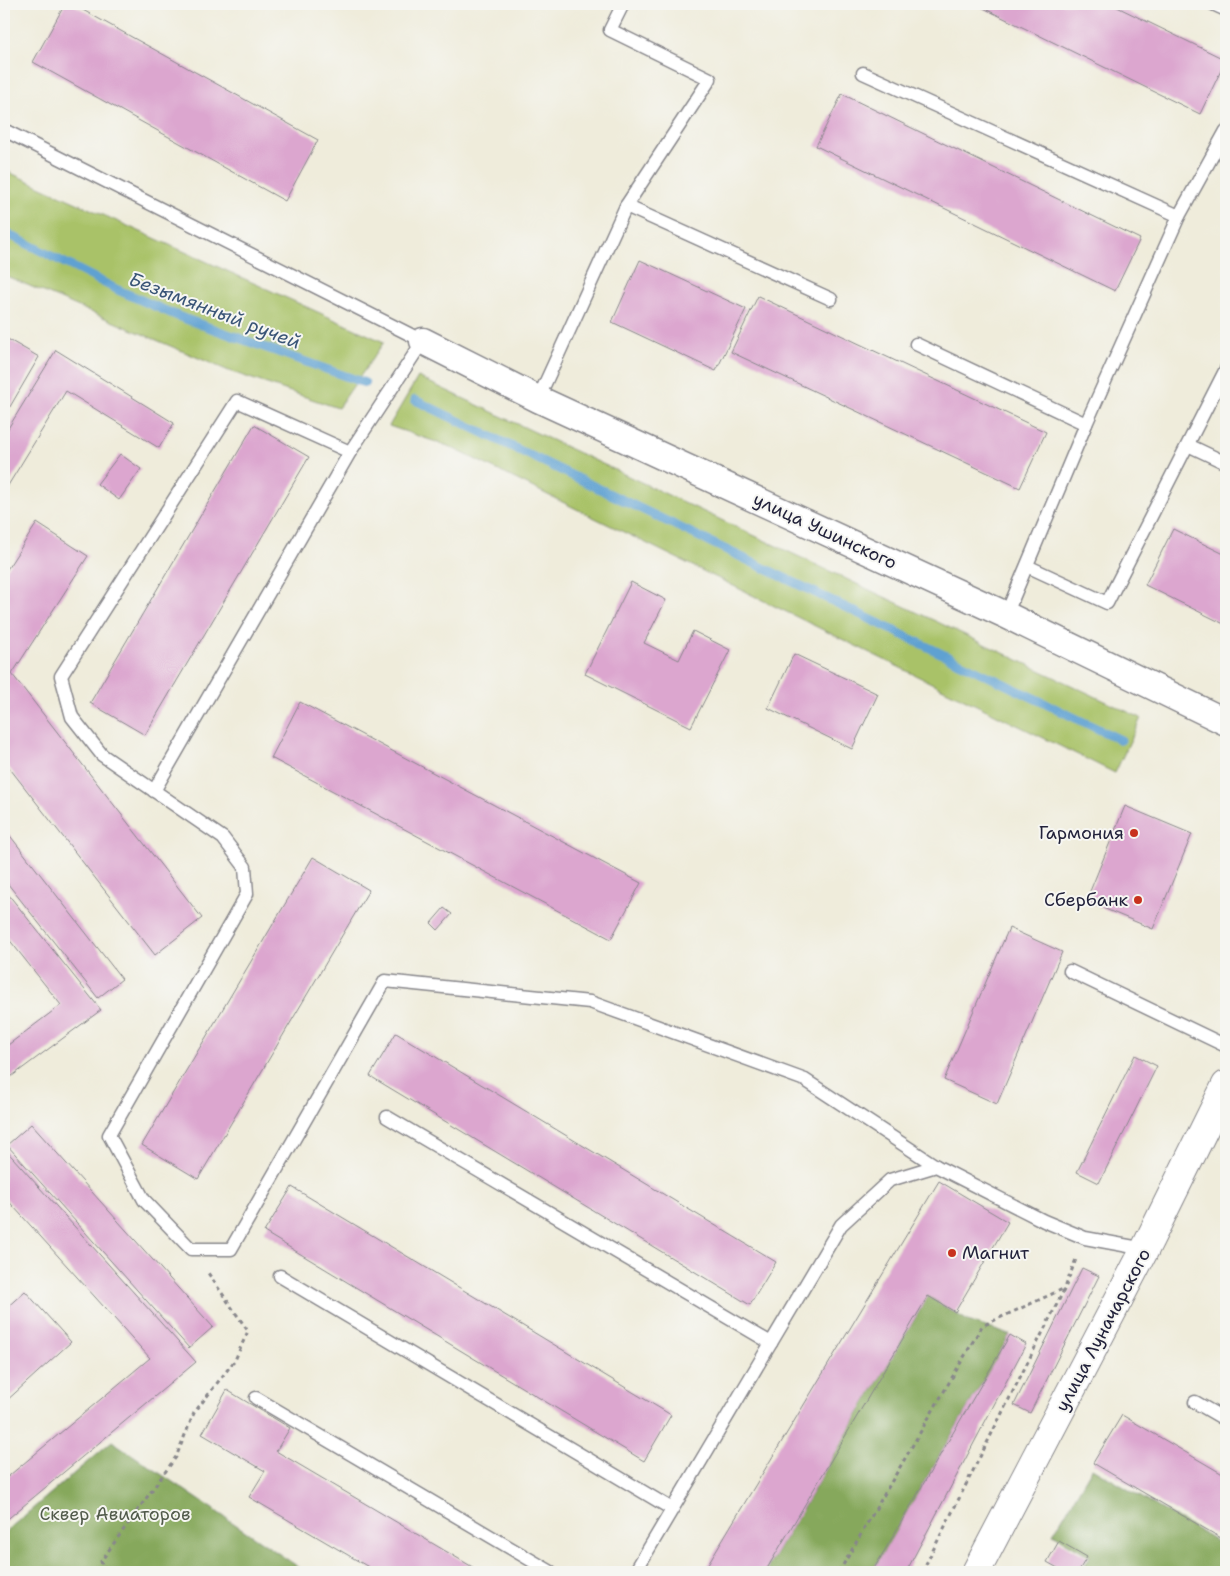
<svg xmlns="http://www.w3.org/2000/svg" width="1230" height="1576" viewBox="0 0 1230 1576" font-family="'Shantell Sans',sans-serif">
  <style>
    .green { fill: #a9c267; stroke: #667251 }
    .forest { fill: #86a85c; stroke: #54654c }
    .lines { fill: none; stroke-linecap: round; stroke-linejoin: round }
    .stream { stroke: #5ea1d2; stroke-width: 9 }
    .building { fill: #dca6cf }
    .lane-casing { stroke: #88878b; stroke-width: 15 }
    .street-casing { stroke: #88878b; stroke-width: 29 }
    .secondary-casing { stroke: #88878b; stroke-width: 30 }
    .path { stroke: #88878b; stroke-width: 3; stroke-dasharray: 4 4; stroke-linecap: butt }
    .lane { stroke: #fff; stroke-width: 12 }
    .street { stroke: #fff; stroke-width: 26 }
    .secondary { stroke: #fff; stroke-width: 28 }
    .poi-dot { fill: #c8321e; stroke: #f6f6f2; stroke-width: 2 }
    .labels { text-anchor: middle; stroke-width: 4; stroke-linejoin: round; paint-order: stroke }
    .street-label { font-size: 18px; fill: #22223b; stroke: #f6f6f2 }
    .poi-label { font-size: 18px; fill: #22223b; stroke: #f6f6f2; text-anchor: end }
    .park-label { font-size: 18px; fill: #515a4a; stroke: #f6f6f2 }
    .water-label { font-size: 19px; font-style: italic; fill: #3a5577; stroke: #f6f6f2 }
  </style>
  <rect width="100%" height="100%" fill="#f6f6f2"/>
  <filter id="ink" filterUnits="userSpaceOnUse"><feTurbulence type="fractalNoise" baseFrequency=".02" numOctaves="2"/><feDisplacementMap in="SourceGraphic" scale="10" xChannelSelector="R" yChannelSelector="G"/><feConvolveMatrix kernelMatrix="1 2 1 2 8 2 1 2 1" color-interpolation-filters="sRGB"/></filter>
  <filter id="wash" filterUnits="userSpaceOnUse"><feTurbulence type="fractalNoise" baseFrequency=".0096" numOctaves="4" result="noise"/><feDisplacementMap in="SourceGraphic" scale="20" xChannelSelector="R" yChannelSelector="G"/><feGaussianBlur stdDeviation="1.12" result="paint"/><feColorMatrix in="noise" values="0 0 0 0 0 0 0 0 0 0 0 0 0 0 0 0 0 1.4 0 .05"/><feComposite in="paint" operator="in"/></filter>
  <g filter="url(#wash)">
    <rect width="100%" height="100%" fill="#efecdb"/>
    <g class="green">
      <polygon points="4,170 384,342 338,408 229,371 4,275"/>
      <polygon points="418,377 1141,718 1115,773 448,446 389,426"/>
    </g>
    <g class="forest">
      <polygon points="928,1296 968,1321 1010,1335 872,1572 765,1572"/>
      <polygon points="112,1441 306,1572 4,1572 4,1533"/>
      <polygon points="1092,1468 1226,1547 1226,1572 1081,1572 1090,1556 1053,1534"/>
    </g>
    <g class="lines">
      <g class="stream">
        <polyline points="4,232 118,290 180,317 365,383"/>
        <polyline points="415,400 1121,740"/>
      </g>
    </g>
    <g id="blocks">
      <g class="building">
        <polygon points="65,4 72,4 318,140 285,201 33,62"/>
        <polygon points="975,4 1111,4 1226,60 1200,114"/>
        <polygon points="842,94 1140,239 1115,291 816,146"/>
        <polygon points="640,260 746,309 716,371 612,322"/>
        <polygon points="758,296 1046,432 1020,488 731,352"/>
        <polygon points="4,337 39,357 4,417"/>
        <polygon points="56,350 174,423 159,448 66,391 4,492 4,435"/>
        <polygon points="254,425 309,457 145,735 90,703"/>
        <polygon points="120,454 141,469 119,500 97,484"/>
        <polygon points="37,523 88,556 12,674 202,918 155,955 4,761 4,574"/>
        <polygon points="1173,529 1226,555 1226,625 1145,585"/>
        <polygon points="631,582 666,600 644,643 679,660 693,631 730,650 691,727 585,674"/>
        <polygon points="794,654 878,694 852,749 768,708"/>
        <polygon points="300,702 641,883 611,939 271,758"/>
        <polygon points="1125,806 1192,834 1153,929 1086,901"/>
        <polygon points="4,828 122,979 98,998 4,879"/>
        <polygon points="313,857 369,890 198,1179 142,1145"/>
        <polygon points="4,889 101,1010 4,1082 4,1048 61,1005 4,933"/>
        <polygon points="444,908 452,914 438,930 431,923"/>
        <polygon points="1009,928 1062,952 997,1104 944,1080"/>
        <polygon points="396,1033 776,1262 750,1305 370,1076"/>
        <polygon points="1135,1055 1157,1066 1099,1183 1077,1172"/>
        <polygon points="31,1124 213,1327 189,1348 7,1145"/>
        <polygon points="4,1148 196,1362 4,1522 4,1480 150,1358 4,1196"/>
        <polygon points="939,1181 1008,1222 955,1312 928,1296 765,1572 703,1572"/>
        <polygon points="292,1187 671,1415 644,1461 264,1232"/>
        <polygon points="1082,1268 1099,1276 1030,1413 1014,1405"/>
        <polygon points="25,1291 71,1342 4,1403 4,1310"/>
        <polygon points="1010,1335 1026,1344 906,1572 872,1572"/>
        <polygon points="227,1390 290,1428 276,1451 481,1572 377,1572 249,1497 265,1471 202,1434"/>
        <polygon points="1122,1415 1226,1476 1226,1541 1093,1463"/>
        <polygon points="1059,1541 1087,1557 1078,1572 1065,1572 1047,1562"/>
      </g>
    </g>
  </g>
  <g filter="url(#ink)">
    <use href="#blocks" fill-opacity="0" stroke="#88878b" stroke-width="1"/>
    <g class="lines">
      <defs>
        <g id="lane">
          <polyline points="1213,4 1226,10"/>
          <polyline points="863,73 1179,216 1226,131"/>
          <polyline points="4,130 423,341 350,452 237,401 61,676 72,717 102,755 223,838 245,867 247,894 109,1135 144,1200 191,1249 231,1249 385,981 590,1002 805,1080 936,1166"/>
          <polyline points="626,206 831,299"/>
          <polyline points="916,344 1086,424"/>
          <polyline points="538,399 626,206 710,79 610,30 623,4"/>
          <polyline points="1188,445 1226,463"/>
          <polyline points="1027,566 1107,603 1226,369"/>
          <polyline points="1006,615 1086,424 1179,216"/>
          <polyline points="154,791 350,452"/>
          <polyline points="1070,971 1226,1046"/>
          <polyline points="387,1117 771,1343"/>
          <polyline points="280,1276 672,1509"/>
          <polyline points="256,1398 551,1572"/>
          <polyline points="1195,1402 1226,1420"/>
          <polyline points="635,1572 841,1225 890,1180 936,1166 1044,1221 1085,1238 1145,1249"/>
        </g>
        <polyline id="street" points="423,341 538,399 1006,615 1226,722"/>
        <polyline id="secondary" points="976,1572 1145,1249 1226,1085"/>
      </defs>
      <use href="#lane" class="lane-casing"/>
      <use href="#street" class="street-casing"/>
      <use href="#secondary" class="secondary-casing"/>
      <g class="path">
        <polyline points="104,1572 101,1561 176,1457 194,1413 235,1360 248,1331 206,1270"/>
        <polyline points="839,1572 982,1326 1065,1288"/>
        <polyline points="922,1572 1065,1288 1076,1259"/>
      </g>
      <use href="#lane" class="lane"/>
      <use href="#street" class="street"/>
      <use href="#secondary" class="secondary"/>
    </g>
  </g>
  <g class="poi-dot">
    <circle cx="1134" cy="833" r="5"/>
    <circle cx="1138" cy="900" r="5"/>
    <circle cx="952" cy="1253" r="5"/>
  </g>
  <g class="labels">
    <g class="street-label">
      <text transform="translate(825 531) rotate(25)" y="6">улица Ушинского</text>
      <text transform="translate(1103 1330) rotate(-62)" y="6">улица Луначарского</text>
    </g>
    <g class="poi-label">
      <text x="1124" y="839">Гармония</text>
      <text x="1128" y="906">Сбербанк</text>
      <text x="962" y="1259" text-anchor="start">Магнит</text>
    </g>
    <g class="park-label">
      <text x="115" y="1520">Сквер Авиаторов</text>
    </g>
    <g class="water-label">
      <text transform="translate(215 310) rotate(21)" y="7">Безымянный ручей</text>
    </g>
  </g>
  <rect width="1230" height="1576" fill="none" stroke="#f6f6f2" stroke-width="20"/>
</svg>
